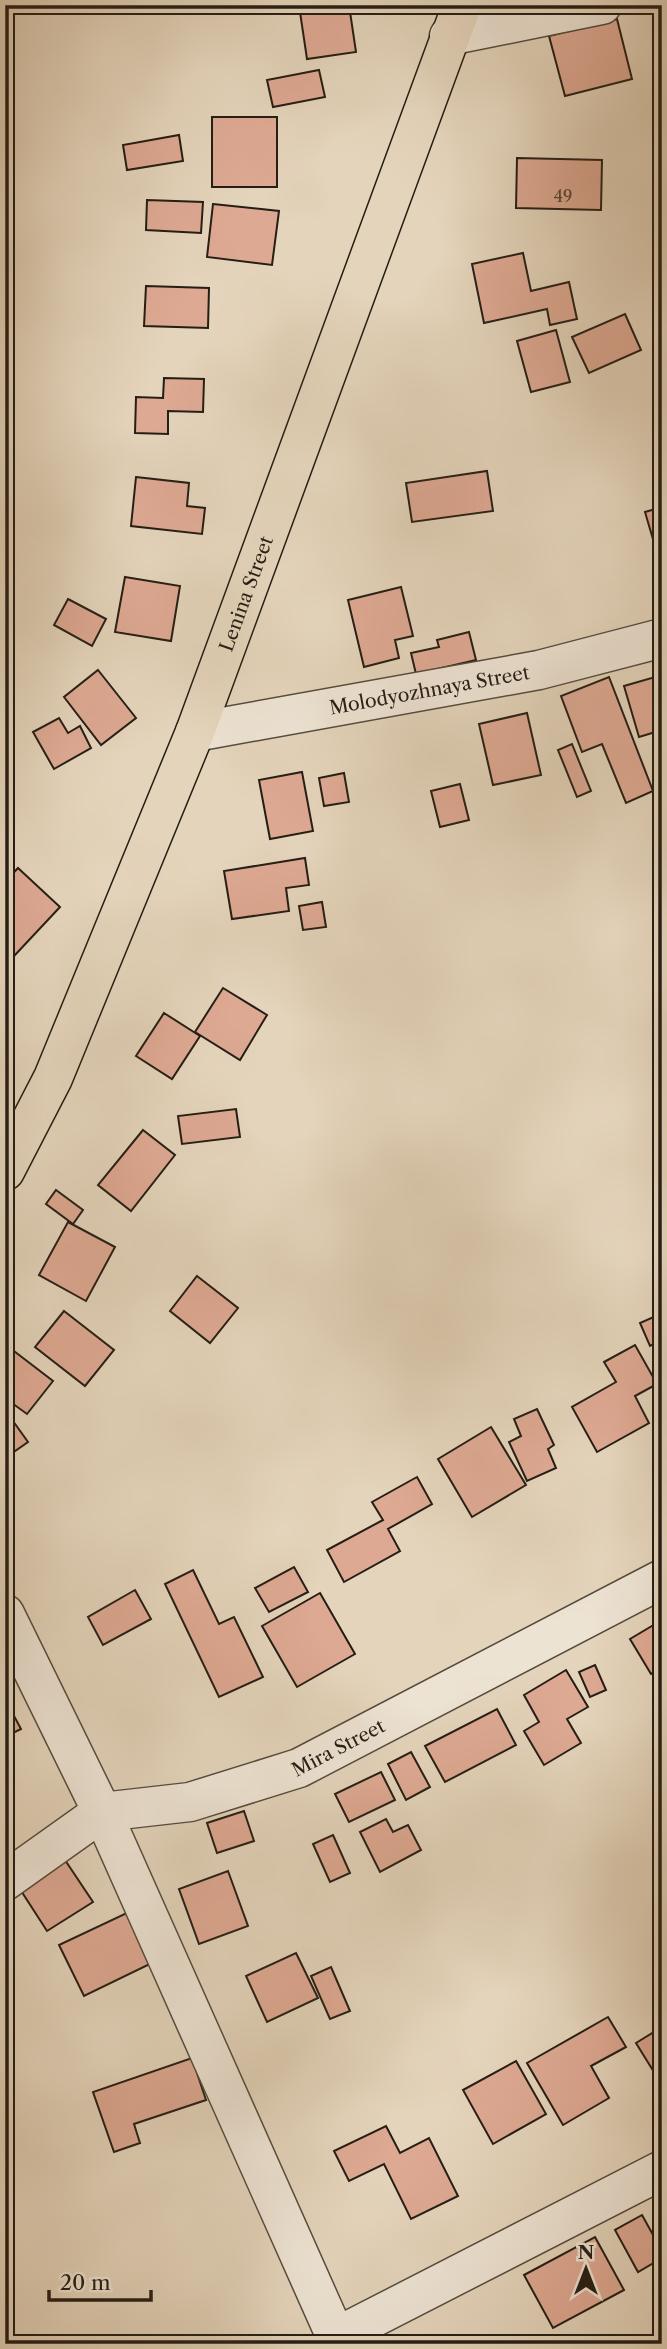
<svg xmlns="http://www.w3.org/2000/svg" width="667" height="2349" viewBox="0 0 667 2349" font-family="'Libre Caslon Text',serif">
  <style>
    .building { fill: #dea993; stroke: #251e15; stroke-width: 2 }
    .lines { fill: none; stroke-linecap: round; stroke-linejoin: round }
    .minor-casing { stroke: #554c3e; stroke-width: 41 }
    .major-casing { stroke: #251e15; stroke-width: 41 }
    .minor { stroke: #ede3d3; stroke-width: 38 }
    .major { stroke: #e4d4bb; stroke-width: 38 }
    .labels { text-anchor: middle; stroke-width: 5; stroke-linejoin: round; paint-order: stroke }
    .number-label { font-size: 16px; fill: #534134 }
    .street-label { font-size: 19px; fill: #251e15; stroke: #ede3d3 }
  </style>
  <rect width="100%" height="100%" fill="#e4d4bb"/>
  <filter id="stains"><feTurbulence type="fractalNoise" baseFrequency=".00286" numOctaves="4"/><feColorMatrix values="0 0 0 0 .2 0 0 0 0 .09 0 0 0 0 .02 0 0 0 .5 -.17"/></filter>
  <radialGradient id="worn" r=".72"><stop offset=".6" stop-color="#630" stop-opacity="0"/><stop offset="1" stop-color="#630" stop-opacity=".3"/></radialGradient>
  <g class="building">
    <polygon points="349,5 356,52 307,59 300,12"/>
    <polygon points="617,19 632,79 565,96 549,36"/>
    <polygon points="319,70 325,97 273,107 267,80"/>
    <rect x="212" y="117" width="65" height="70"/>
    <polygon points="179,135 183,161 127,170 123,145"/>
    <polygon points="517,158 602,160 601,210 516,208"/>
    <polygon points="147,200 203,202 201,233 146,230"/>
    <polygon points="213,204 279,211 272,265 207,257"/>
    <polygon points="523,253 531,291 569,282 577,319 550,325 547,309 484,323 472,264"/>
    <polygon points="146,286 209,288 208,328 144,326"/>
    <polygon points="625,314 641,350 589,373 572,337"/>
    <polygon points="556,330 570,382 531,392 517,341"/>
    <polygon points="164,378 204,379 203,412 168,411 168,434 135,433 136,397 163,398"/>
    <polygon points="487,471 493,511 412,522 406,483"/>
    <polygon points="136,477 189,483 187,506 205,508 202,534 131,526"/>
    <polygon points="662,507 662,570 645,512"/>
    <polygon points="125,577 180,586 171,641 115,632"/>
    <polygon points="401,587 413,636 395,640 399,658 364,667 348,600"/>
    <polygon points="68,599 106,619 92,646 54,625"/>
    <polygon points="469,632 476,660 416,674 411,653 439,647 437,640"/>
    <polygon points="98,670 136,718 101,745 64,697"/>
    <polygon points="662,675 662,730 639,737 624,686"/>
    <polygon points="609,677 653,791 626,803 602,744 582,752 561,696"/>
    <polygon points="527,713 541,775 493,785 479,724"/>
    <polygon points="59,718 68,733 80,726 91,748 54,769 33,732"/>
    <polygon points="572,744 591,791 577,797 558,750"/>
    <polygon points="302,772 313,831 270,839 259,780"/>
    <polygon points="344,773 349,802 324,806 319,778"/>
    <polygon points="460,784 469,820 440,827 431,791"/>
    <polygon points="305,858 309,885 286,888 289,911 232,919 224,871"/>
    <polygon points="18,868 60,907 15,955 5,945 5,882"/>
    <polygon points="322,902 326,927 303,930 299,906"/>
    <polygon points="223,988 267,1015 240,1060 195,1032"/>
    <polygon points="164,1013 200,1036 172,1079 136,1056"/>
    <polygon points="236,1109 240,1137 182,1144 178,1116"/>
    <polygon points="143,1130 175,1155 131,1211 98,1185"/>
    <polygon points="56,1190 83,1210 73,1224 46,1204"/>
    <polygon points="68,1222 115,1247 86,1301 39,1275"/>
    <polygon points="197,1276 238,1308 210,1343 170,1311"/>
    <polygon points="64,1311 114,1350 85,1386 35,1347"/>
    <polygon points="658,1315 662,1324 662,1340 650,1346 640,1323"/>
    <polygon points="635,1345 657,1384 635,1396 649,1423 597,1452 572,1407 616,1382 604,1362"/>
    <polygon points="10,1348 53,1381 27,1414 5,1398 5,1354"/>
    <polygon points="537,1409 554,1445 548,1449 556,1468 527,1481 509,1442 521,1436 514,1419"/>
    <polygon points="8,1414 28,1442 5,1458 5,1416"/>
    <polygon points="491,1427 526,1485 472,1517 438,1459"/>
    <polygon points="417,1477 432,1504 388,1529 400,1551 344,1582 327,1550 383,1520 372,1502"/>
    <polygon points="294,1567 308,1592 269,1612 255,1588"/>
    <polygon points="193,1570 219,1624 234,1617 263,1677 219,1697 165,1584"/>
    <polygon points="135,1590 151,1619 103,1645 88,1617"/>
    <polygon points="320,1593 355,1654 297,1687 262,1626"/>
    <polygon points="662,1620 662,1668 651,1674 630,1639"/>
    <polygon points="595,1665 606,1690 590,1697 579,1672"/>
    <polygon points="566,1670 588,1707 567,1719 581,1743 544,1765 524,1731 539,1722 524,1695"/>
    <polygon points="5,1699 21,1729 5,1737"/>
    <polygon points="497,1709 516,1745 445,1782 425,1746"/>
    <polygon points="411,1752 430,1787 406,1800 388,1764"/>
    <polygon points="381,1772 395,1800 349,1822 335,1794"/>
    <polygon points="244,1811 254,1841 217,1853 207,1823"/>
    <polygon points="386,1819 393,1832 408,1825 421,1850 380,1872 360,1832"/>
    <polygon points="333,1835 350,1873 330,1882 313,1844"/>
    <polygon points="63,1857 93,1902 47,1931 18,1886"/>
    <polygon points="228,1871 248,1926 199,1944 179,1889"/>
    <polygon points="131,1911 156,1961 84,1996 59,1945"/>
    <polygon points="296,1953 318,1998 267,2022 246,1976"/>
    <polygon points="331,1967 350,2011 330,2019 311,1976"/>
    <polygon points="608,2017 626,2047 591,2066 609,2098 563,2125 527,2063"/>
    <polygon points="662,2027 662,2085 636,2043"/>
    <polygon points="192,2058 206,2100 134,2124 140,2143 114,2152 93,2092"/>
    <polygon points="516,2061 546,2114 493,2144 463,2090"/>
    <polygon points="386,2126 400,2153 429,2138 458,2196 411,2219 384,2164 349,2181 334,2151"/>
    <polygon points="642,2215 662,2251 662,2258 638,2272 615,2230"/>
    <polygon points="595,2237 624,2290 553,2328 524,2275"/>
  </g>
  <g class="lines">
    <defs>
      <g id="minor">
        <polyline points="449,36 602,5"/>
        <path id="s1" d="M195,732L539,670L662,638"/>
        <polyline points="5,1614 102,1812 339,2344"/>
        <path id="s2" d="M5,1881L102,1812L190,1802L299,1768L662,1579"/>
        <polyline points="336,2337 662,2170"/>
      </g>
      <g id="major">
        <path id="s3" d="M5,1171L53,1078L195,732L462,5"/>
      </g>
    </defs>
    <use href="#minor" class="minor-casing"/>
    <use href="#major" class="major-casing"/>
    <use href="#minor" class="minor"/>
    <use href="#major" class="major"/>
  </g>
  <g class="labels">
    <g class="number-label">
      <text x="563" y="202">49</text>
    </g>
    <g class="street-label">
      <text dy="7" stroke="none"><textPath href="#s3" startOffset="626">Lenina Street</textPath></text>
      <text dy="7" stroke="none"><textPath href="#s1" startOffset="238">Molodyozhnaya Street</textPath></text>
      <text dy="7" stroke="none"><textPath href="#s2" startOffset="366">Mira Street</textPath></text>
    </g>
  </g>
  <rect width="667" height="2349" fill="none" stroke="#e4d4bb" stroke-width="28"/>
  <rect x="7" y="7" width="653" height="2335" fill="none" stroke="#251e15" stroke-width="3.5"/>
  <rect x="14" y="14" width="639" height="2321" fill="none" stroke="#251e15" stroke-width="2"/>
  <g transform="translate(586 2269)" stroke="#ede3d3" stroke-width="5" paint-order="stroke">
  <path d="M0-5L12 26L0 18L-12 26Z" fill="#251e15"/>
  <text y="-10" font-size="19" font-weight="bold" text-anchor="middle" fill="#251e15">N</text>
  </g>
  <path d="M49 2290v10h102v-10" fill="none" stroke="#251e15" stroke-width="3.5"/>
  <text x="60" y="2290" font-size="21" fill="#251e15" stroke="#ede3d3" stroke-width="5" paint-order="stroke">20 m</text>
  <rect width="100%" height="100%" filter="url(#stains)"/>
  <rect width="100%" height="100%" fill="url(#worn)"/>
</svg>
